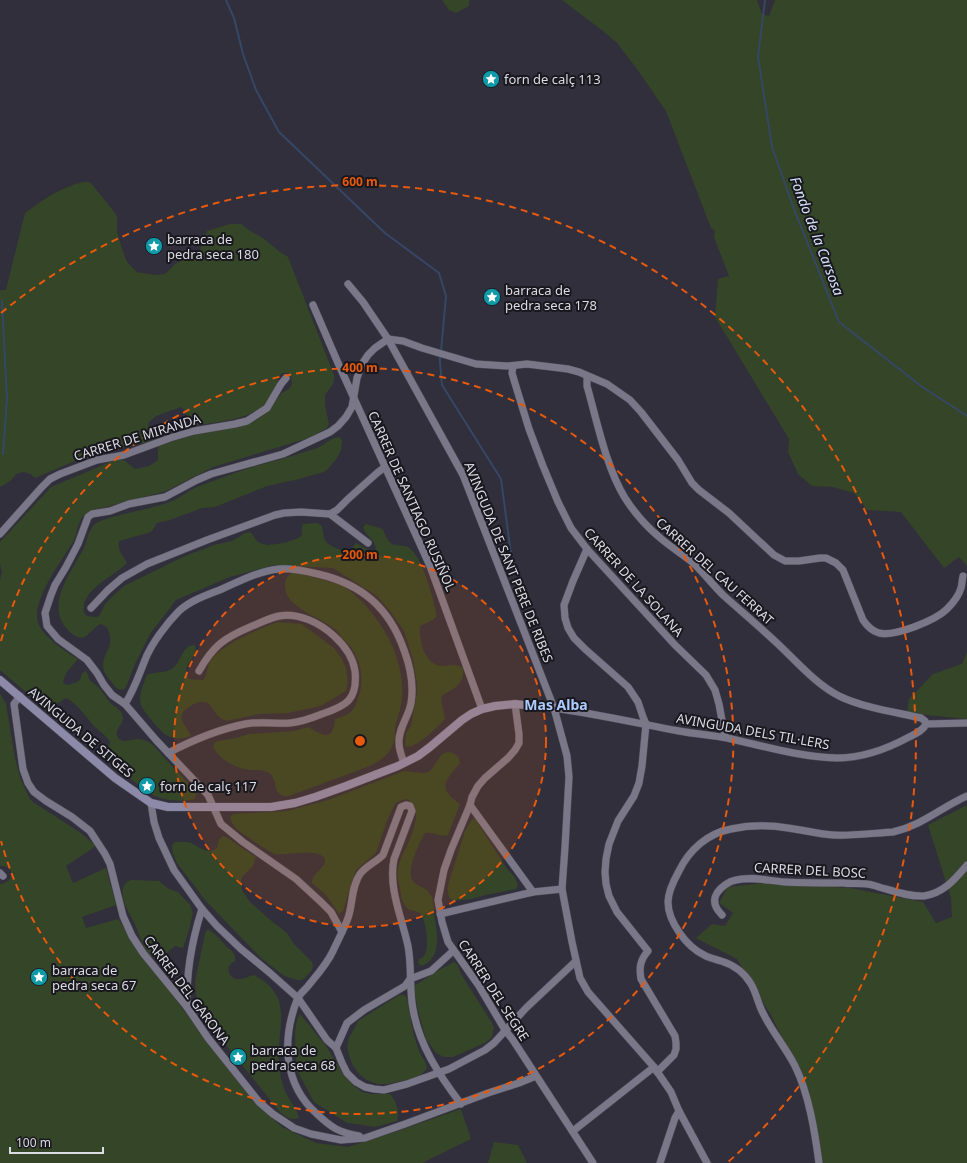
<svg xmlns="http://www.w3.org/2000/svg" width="967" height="1163" viewBox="0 0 967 1163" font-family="'Noto Sans',sans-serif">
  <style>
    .green { fill: #354527 }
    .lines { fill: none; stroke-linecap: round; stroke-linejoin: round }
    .stream { stroke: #364766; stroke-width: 2 }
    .street-casing { stroke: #4c4a55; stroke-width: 8 }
    .secondary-casing { stroke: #4c4a55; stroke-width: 9 }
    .street { stroke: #7a7788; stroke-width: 7 }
    .secondary { stroke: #8d89a8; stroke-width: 8 }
    .ring { fill: none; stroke: #e8590c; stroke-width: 2; stroke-dasharray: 7 5 }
    .labels { text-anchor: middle; stroke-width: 4; stroke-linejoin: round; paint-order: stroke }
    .poi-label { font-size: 13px; fill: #dcdbe4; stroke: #18181e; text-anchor: start }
    .street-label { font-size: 13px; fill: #dcdbe4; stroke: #18181e }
    .water-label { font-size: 14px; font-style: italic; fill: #d7e4fc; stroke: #18181e }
    .neighbourhood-label { font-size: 14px; font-weight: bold; fill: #adcbff; stroke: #18181e }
    .centre { fill: #e8590c; stroke: #18181e; stroke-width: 2 }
    .ring-label { font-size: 12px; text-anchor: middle; font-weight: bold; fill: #e8590c; stroke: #18181e; stroke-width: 4; stroke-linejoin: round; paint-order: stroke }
  </style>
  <rect width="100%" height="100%" fill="#312f3c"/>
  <g class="green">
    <polygon points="442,0 469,0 469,6 456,13 449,10"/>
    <polygon points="562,0 757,0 762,14 769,16 775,0 967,0 967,566 959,557 944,568 901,512 867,510 854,493 833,487 812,486 798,474 788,452 789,439 715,317 718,279 729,276 714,237 715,231 711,228 666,111 637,69 617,43 603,31"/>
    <path d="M83,182H88L91,183L115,213L117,217V231L122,249L127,262L137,272L156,275L165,274L175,264L200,251L203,241L207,231L230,224H241L252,232L263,238L280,252L288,257L334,375V380L333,384L325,395V405L329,424L327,428L309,438L213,467L166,491L91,511C88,513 85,514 83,516C77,523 78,534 73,542C62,560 31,601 38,622C41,635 67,653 78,659L66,673L63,682L66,685C75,683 81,683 82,673L86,671C88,674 88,677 90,680C92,683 97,685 99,688C104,693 107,700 113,705C117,708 122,711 123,717C124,726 109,732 122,741C136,741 138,735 152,744L194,790L196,794L195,799C183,802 166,801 155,796C147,792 108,763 106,757C104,752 109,747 110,742C106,735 100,732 95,727C86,717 78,704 66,698L47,710L0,670V580L2,572L0,564V542L51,487L115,460C126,458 127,464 135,469L149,466L158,460V447L161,445L214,429L268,410L282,393L290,388L292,384L291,375C278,367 278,382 275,390C274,394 272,398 269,401C251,419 223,421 199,425L190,424L185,411L181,407L156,416L149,422C147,428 151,433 151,440L148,442L82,458L35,478C31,472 21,470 15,475C14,477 13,479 11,480C8,483 4,485 0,487V290H6L25,213C42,200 62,187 83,182Z"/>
    <path d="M340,437L342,441L341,450L337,458L328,469L324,472L299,479L267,486L215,507L202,508L170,520L157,523L152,531L148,533L119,541C117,550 123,555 127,563C114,577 80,589 84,613L87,616L96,617L99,616L105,604L114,595L124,586L185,556L214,545L232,541L245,533L250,532C254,535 254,539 258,542C260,543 264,544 267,545C273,545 297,541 301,536C303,533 301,528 303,524L317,523L321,525C323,529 323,533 324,538C327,546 340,550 347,552C351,550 353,546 356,543L372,552L376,549C375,539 365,536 363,527L366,524L383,529C385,535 389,545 396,545C400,546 404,545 408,547C422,555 433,597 436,612V617L433,620L420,626C419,640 424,665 442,666C450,666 455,663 463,668C465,686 453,688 442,696C440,705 445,711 445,719C435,730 423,741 410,747L405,746L406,733L411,725L417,693V684L413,660L404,631L390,611L377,596L333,568L274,565L230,577L176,600L150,634L135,664L126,687L123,690C116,689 114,686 111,681C107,677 103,671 103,665C103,653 114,646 109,632C107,627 105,625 100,624C86,634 84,646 68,630C44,605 71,573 84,548C87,541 88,532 93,526C100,517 141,511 153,507C160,505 167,503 173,501C181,497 189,490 197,487C213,481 229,475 246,469C265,463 284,459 304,452C309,450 316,449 321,446C327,442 332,438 340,437Z"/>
    <path d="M295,572C306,574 316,578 327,581C331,582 335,583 339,584C346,586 362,601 367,607C389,632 405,665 402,699C401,707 399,715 396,723C395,728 395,733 395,738C392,752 383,760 370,766L289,796C271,798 279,780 269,773C264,770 257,770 251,770C236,769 220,760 213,747L214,743L218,741L236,738L249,734L294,731L308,727C315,730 329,742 333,729C335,726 334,723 335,719C352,714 354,711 359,695C364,681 361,663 353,651C351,646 347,643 343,639C340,635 337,630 333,628C320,618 303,613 292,602C283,593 281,576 295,572Z"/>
    <path d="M277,622L302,624L334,648L342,659L346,668L348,682L346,691L321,706L288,713L260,714L227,721C209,717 215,691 189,707C173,717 187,725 191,736C170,744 162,733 150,718C146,713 140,707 140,699C140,692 144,682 147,675C155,671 167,674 174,667C182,660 182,645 195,645C199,660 180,662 189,679L203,680C208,674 206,667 211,660C225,642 256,631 277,622Z"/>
    <polygon points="967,652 967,719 907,713 909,699 933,674 962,664"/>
    <path d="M0,693L6,704L15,758L20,777L26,791L30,799L33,802L81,833L96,846L66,866L73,883L106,868L116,905L82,917L86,928L118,919L139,951L252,1100L282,1127L316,1143L348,1147L383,1136L461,1109L471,1139L422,1163H0V884C10,884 16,872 7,867C5,866 2,866 0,866Z"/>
    <path d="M448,752C455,752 459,756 460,763C454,771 440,783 448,793C451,798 456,801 460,804L448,835C440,838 433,831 425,833C419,843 409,865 411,876C413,888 426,885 430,894C434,900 434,908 434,915C437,931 443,959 421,966L418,963L419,959C421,958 422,958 424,956C430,948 426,920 420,913C416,911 411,911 408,909C402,904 401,896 400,889C398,880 396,873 399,864C404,848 429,812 407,799L399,801L395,804L387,821L376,853L356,870L343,911L339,914L326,895L312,883C312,872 326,868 325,860C322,847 285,856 275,854C270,853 245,835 239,831C234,827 231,822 230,816L234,814L287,811L328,800L404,771L423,773L428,772L431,770L441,755L444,753Z"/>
    <polygon points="967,805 967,1163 820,1163 806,1086 771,1015 737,959 696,938 712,924 725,926 733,913 719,903 728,887 765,883 850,888 923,902 936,923 952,917 951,898 928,825"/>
    <path d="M473,818L476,820L507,869L514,876L518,885L516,889L486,895L471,899L453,901C448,897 447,892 448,885L465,831Z"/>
    <path d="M222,836L226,837L256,857L253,866L242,877L241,881L242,890L250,902L269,919L287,933L294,944L312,962L313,966L312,970L305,978L301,980H297L284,976L261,958L205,900L177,863L173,854L172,845L175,842C180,842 185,841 191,843C200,847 206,855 217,848L219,840Z"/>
    <path d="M131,880L159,881L169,889L178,892L190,905L193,913L189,930L183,948L175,946L158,960L151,956L148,953C142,944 139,934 135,924C130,914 112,887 131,880Z"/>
    <path d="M208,929L216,935L225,945L232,951L235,956V961C233,962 231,964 230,965C226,971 231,979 238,979C243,980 248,976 254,975C300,999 272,1035 280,1072C281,1079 283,1087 286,1093C290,1102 297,1108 299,1118C291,1121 284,1116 279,1111L215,1031L197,1002L195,982L205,933Z"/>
    <polygon points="454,962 458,965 461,974 492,1023 494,1028 492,1037 485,1043 453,1057 444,1057 436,1053 426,1039 418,1011 414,986 434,973"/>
    <path d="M399,995H404L407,998C410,1014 412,1032 418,1048C420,1055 426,1060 427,1068L424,1072L416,1078L388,1084H377L367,1080L360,1075L352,1064L349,1055L347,1046L349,1038L358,1021Z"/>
    <path d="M300,1014L326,1046L342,1072L354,1086L362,1092L371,1094H390C396,1100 400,1113 397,1121L375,1127L348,1123L344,1121L314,1102L298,1072L297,1068C296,1055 292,1024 300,1014Z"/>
    <polygon points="494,1142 518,1145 527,1163 488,1163"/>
  </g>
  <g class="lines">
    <g class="stream">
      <polyline points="226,0 234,18 243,54 256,90 279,132 385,233 439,273 446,296 441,351"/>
      <polyline points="765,0 758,57 772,147 794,209 839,322 921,386 967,416"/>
      <polyline points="2,301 7,399 3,454"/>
      <polyline points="440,356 440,363 442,385 501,479 513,569"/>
    </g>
    <defs>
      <g id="street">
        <polyline points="348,284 363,302 388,339 463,475 554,708 567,756 569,777 565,847 562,889 572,942 580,978 588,992 654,1067 671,1092 679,1111 707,1163"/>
        <polyline points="313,305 338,363 430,566 482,709"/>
        <path d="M388,339L403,341L422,348L476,364L507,366L527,364L568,369L579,372L607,384L630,400L641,412L678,460L692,483L699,490L729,513L774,555L785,561H799L820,558H826L836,563L843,570L863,620C867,626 872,631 879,633C895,637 936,620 947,609C952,604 959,595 961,588C962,585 962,580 963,576"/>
        <polyline points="513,366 512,373 514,380 529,429 543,466 558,502 571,528 587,549 675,645 706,675 715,690 719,704 725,737"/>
        <path d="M587,376V386C597,421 606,467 625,498C634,512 645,525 658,536C669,546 681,553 692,562C703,572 712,584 723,595C742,612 761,628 779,645C798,663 816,684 839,696C864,708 895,712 921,718L925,721L926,724"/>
        <polyline points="330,514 368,543"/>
        <polyline points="0,534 41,488 50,479 60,474 97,460 124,455 170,438 194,431 235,424 247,421 267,408 281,384 286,378"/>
        <path d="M587,549L573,581L564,605L565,618L568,628L574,638L585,649L628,687L638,702L643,717L646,724L642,766L639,783L634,796L618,821L609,844L606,859L605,872L606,884L609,896L617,912L648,951C640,960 639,968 641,979L675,1036L676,1043V1049L674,1055L657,1072"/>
        <polyline points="91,608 108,590 122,578 147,564 207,540 275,515 284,513 301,512 330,514 337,510 348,499 377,473 385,467"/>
        <polyline points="20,696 14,704 23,769 28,783 34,792 46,801 72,817 90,831 105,854 110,864 123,916 132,936 143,953 187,1007 208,1038 259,1102 273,1114 294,1128 311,1134 341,1140 365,1138 405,1124 488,1093 519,1083 536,1076"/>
        <path d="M125,704C134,690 139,675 145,660C151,644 167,623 179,611C191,600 207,595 222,589C240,581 259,571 279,569C292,568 305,571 318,574C361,584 389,607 404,650C410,666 414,685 411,703C409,716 398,729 399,743C399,750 402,757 404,763"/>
        <polyline points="515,704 519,734 519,743 515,750 508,758 485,778 478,786 472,797 470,805 451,850 444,870 438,900 442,922 448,942 479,986 505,1030 513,1040 593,1163"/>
        <path d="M554,708C596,714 637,723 679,731C695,734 711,735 727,738C763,746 800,757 837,758C863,758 887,749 909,737C915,734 923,731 926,724L967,723"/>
        <path d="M168,753C191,741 220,729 245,724C260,721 275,724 290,723C302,722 312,718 322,714C346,706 358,700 355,671C353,657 344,645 334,636C320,623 298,612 279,616C269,618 260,623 250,627C224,638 213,646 199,671"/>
        <polyline points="151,803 154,822 159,838 174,870 202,909 217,926 241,949 270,973 298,998 327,1040 336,1048 342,1063 347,1073 356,1082 365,1087 374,1089 384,1090 407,1084 449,1069 485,1050 494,1043 526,1008 576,961"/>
        <polyline points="470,805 533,892"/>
        <polyline points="0,873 3,876"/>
        <polyline points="440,914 533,892 562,889"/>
        <path d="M722,915C716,909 712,901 717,893C721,887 729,881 736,880C752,876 769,881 785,882C804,883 824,883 843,883C851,884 859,883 867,884C871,884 875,886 879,887C893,891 909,897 924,896C944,893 955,879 967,865"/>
        <polyline points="342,932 331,912 321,902 296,879 243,842 221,824 208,795 156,740 125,704 112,695 104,685 97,673 87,660 58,639 47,626 45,613 51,595 55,585 66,567 78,544 88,517 92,514 110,511 129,504 165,497 197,480 211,474 283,454 330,432 338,426 346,417 352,407 357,378 362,364 368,355 375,348 388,339"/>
        <path d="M187,1007C186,974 192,940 202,909"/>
        <polyline points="336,1048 347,1023 364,1010 405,986 410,979 431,971 453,951"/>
        <polyline points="573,1131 654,1067"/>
        <path d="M359,1136C338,1132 332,1128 317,1114C283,1084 282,1039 297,1000C299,994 305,990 308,986C317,975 327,964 333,951C338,940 344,929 348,918C353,904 351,887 360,874C366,866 376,862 383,855L401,807L406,805L410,806L412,811L394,859C388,888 402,918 408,946C412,966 409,989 413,1009C419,1045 439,1075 461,1104"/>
        <polyline points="660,1163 675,1118 679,1111"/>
        <path d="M819,1163C815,1133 809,1094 795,1066C786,1048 773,1033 764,1015C758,1005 757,994 751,984C744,972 734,965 721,961C715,959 709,958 704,955C687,947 668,922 668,902C668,892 674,880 679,871C689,850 708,833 731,829C749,825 770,825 788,828C803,830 818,834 833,835C853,836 874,833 893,832C923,825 940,808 967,796"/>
      </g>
      <polyline id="secondary" points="0,680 115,778 151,803 168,807 271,807 295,803 315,797 346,786 398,766 418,756 430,747 462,720 471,714 482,709 495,706 515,704 554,708"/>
    </defs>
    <use href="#street" class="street-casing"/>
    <use href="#secondary" class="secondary-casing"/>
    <use href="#street" class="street"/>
    <use href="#secondary" class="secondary"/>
  </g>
  <circle cx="360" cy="741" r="186" fill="#e8590c" fill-opacity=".12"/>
  <g class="ring">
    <circle cx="360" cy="741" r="186"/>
    <path d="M1 641A373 373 0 1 1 1 841"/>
    <path d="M1 313A559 559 0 0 1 727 1163"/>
  </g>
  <defs>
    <symbol id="sight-disc" viewBox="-11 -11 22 22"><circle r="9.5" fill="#0f9aa8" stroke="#18181e"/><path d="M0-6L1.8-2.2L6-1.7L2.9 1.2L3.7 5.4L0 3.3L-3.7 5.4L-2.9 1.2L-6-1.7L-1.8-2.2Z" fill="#fff"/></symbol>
  </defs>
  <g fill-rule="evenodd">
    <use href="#sight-disc" x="481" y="69" width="20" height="20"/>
    <use href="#sight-disc" x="144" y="236" width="20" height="20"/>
    <use href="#sight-disc" x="482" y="287" width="20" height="20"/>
    <use href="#sight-disc" x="137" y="776" width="20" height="20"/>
    <use href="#sight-disc" x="29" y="967" width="20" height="20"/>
    <use href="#sight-disc" x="228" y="1047" width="20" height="20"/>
  </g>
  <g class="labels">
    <g class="poi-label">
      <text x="504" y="84">forn de calç 113</text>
      <text x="167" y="244">barraca de<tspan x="167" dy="15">pedra seca 180</tspan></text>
      <text x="505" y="295">barraca de<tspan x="505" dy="15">pedra seca 178</tspan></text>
      <text x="160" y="791">forn de calç 117</text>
      <text x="52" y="975">barraca de<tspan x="52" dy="15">pedra seca 67</tspan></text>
      <text x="251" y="1055">barraca de<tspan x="251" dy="15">pedra seca 68</tspan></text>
    </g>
    <g class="street-label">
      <text transform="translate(137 437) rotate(-17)" y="5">CARRER DE MIRANDA</text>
      <text transform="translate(412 501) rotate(66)" y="5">CARRER DE SANTIAGO RUSIÑOL</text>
      <text transform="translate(509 562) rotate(68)" y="5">AVINGUDA DE SANT PERE DE RIBES</text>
      <text transform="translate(715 571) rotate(42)" y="5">CARRER DEL CAU FERRAT</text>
      <text transform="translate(634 582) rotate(48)" y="5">CARRER DE LA SOLANA</text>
      <text transform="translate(753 731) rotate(10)" y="5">AVINGUDA DELS TIL·LERS</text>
      <text transform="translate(81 732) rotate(40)" y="5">AVINGUDA DE SITGES</text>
      <text transform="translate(810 870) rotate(3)" y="5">CARRER DEL BOSC</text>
      <text transform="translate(187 990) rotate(53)" y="5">CARRER DEL GARONA</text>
      <text transform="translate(494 990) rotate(57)" y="5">CARRER DEL SEGRE</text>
    </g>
    <g class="water-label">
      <text transform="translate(817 236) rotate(69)" y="5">Fondo de la Carsosa</text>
    </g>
    <g class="neighbourhood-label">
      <text x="556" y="710">Mas Alba</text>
    </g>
  </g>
  <circle cx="360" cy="741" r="6" class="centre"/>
  <g class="ring-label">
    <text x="360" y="186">600 m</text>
    <text x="360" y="372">400 m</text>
    <text x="360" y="559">200 m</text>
  </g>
  <path d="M10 1147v6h93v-6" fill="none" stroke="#dcdbe4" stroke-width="2"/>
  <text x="16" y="1147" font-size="12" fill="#dcdbe4" stroke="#18181e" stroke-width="3" paint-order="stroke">100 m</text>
</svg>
